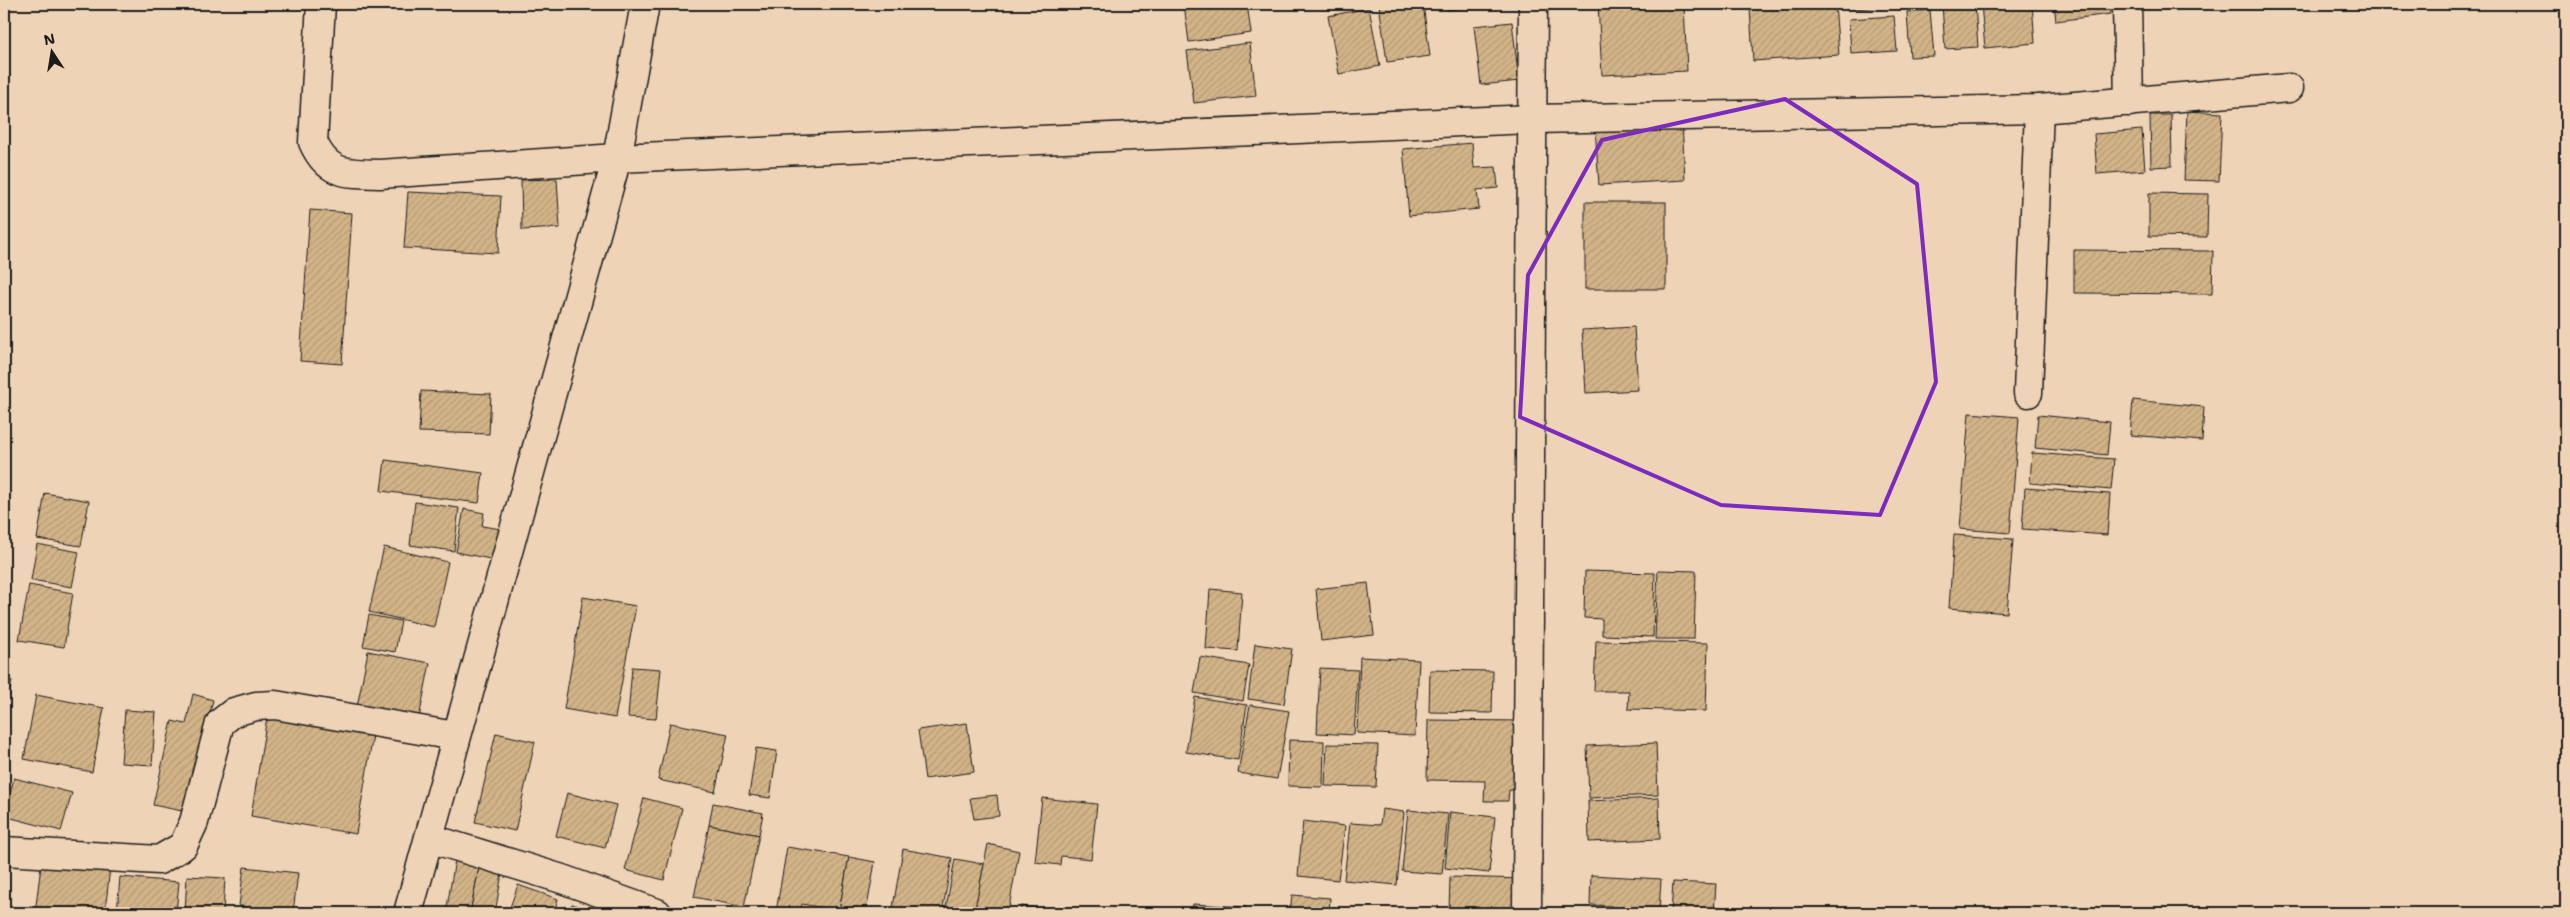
<svg xmlns="http://www.w3.org/2000/svg" width="2570" height="917" viewBox="0 0 2570 917" font-family="'Shantell Sans',sans-serif">
  <style>
    .building { fill: url(#building-hatch); stroke: #1c1c1c }
    .lines { fill: none; stroke-linecap: round; stroke-linejoin: round }
    .minor-casing { stroke: #1c1c1c; stroke-width: 31 }
    .minor { stroke: #efd3b6; stroke-width: 28 }
    .marked { fill: none; stroke: #7b2cbf; stroke-width: 4; stroke-linejoin: round }
  </style>
  <defs>
    <pattern id="building-hatch" width="6" height="6" patternUnits="userSpaceOnUse" patternTransform="scale(1.25)"><rect width="6" height="6" fill="#d3b488"/><path d="M-1 1l2-2M0 6l6-6M5 7l2-2" fill="none" stroke="#b59a75"/></pattern>
  </defs>
  <rect width="100%" height="100%" fill="#efd3b6"/>
  <filter id="ink" filterUnits="userSpaceOnUse"><feTurbulence type="fractalNoise" baseFrequency=".02" numOctaves="2"/><feDisplacementMap in="SourceGraphic" scale="10" xChannelSelector="R" yChannelSelector="G"/><feConvolveMatrix kernelMatrix="1 2 1 2 8 2 1 2 1" color-interpolation-filters="sRGB"/></filter>
  <g filter="url(#ink)">
    <g class="building">
      <polygon points="1247,4 1251,33 1189,42 1184,5"/>
      <polygon points="1329,4 1357,4 1331,9"/>
      <polygon points="1379,4 1423,4 1430,56 1387,62"/>
      <polygon points="1446,4 1511,4 1447,10"/>
      <polygon points="1598,4 1684,4 1687,71 1602,75"/>
      <polygon points="1814,4 1835,4 1839,55 1753,61 1750,8"/>
      <polygon points="1849,4 1901,4 1901,6 1850,9"/>
      <polygon points="1942,4 1975,4 1978,47 1945,49"/>
      <polygon points="1981,4 2032,4 2035,43 1985,48"/>
      <polygon points="2054,4 2109,4 2110,14 2056,21"/>
      <polygon points="1369,8 1380,66 1339,74 1328,16"/>
      <polygon points="1930,10 1934,56 1910,57 1907,12"/>
      <polygon points="1894,16 1897,51 1851,54 1849,19"/>
      <polygon points="1512,22 1519,81 1481,85 1474,26"/>
      <polygon points="1250,43 1256,96 1194,103 1187,51"/>
      <polygon points="2187,111 2222,113 2219,181 2184,180"/>
      <polygon points="2150,115 2171,115 2172,166 2151,167"/>
      <polygon points="1682,122 1685,180 1599,185 1595,127"/>
      <polygon points="2142,130 2145,170 2097,174 2094,134"/>
      <polygon points="1472,143 1474,168 1496,167 1498,188 1477,190 1479,209 1409,216 1403,149"/>
      <polygon points="557,179 560,228 522,230 521,180"/>
      <polygon points="408,192 501,196 498,253 404,248"/>
      <polygon points="2149,193 2208,194 2207,237 2149,236"/>
      <rect x="1585" y="202" width="81" height="87"/>
      <polygon points="310,210 352,213 342,364 300,361"/>
      <polygon points="2074,250 2213,251 2212,294 2074,293"/>
      <polygon points="1634,327 1638,390 1586,393 1582,330"/>
      <polygon points="421,391 491,394 489,434 419,432"/>
      <polygon points="2133,400 2204,407 2202,441 2130,435"/>
      <polygon points="1969,413 2019,417 2010,533 1960,529"/>
      <polygon points="2038,415 2110,422 2107,455 2035,448"/>
      <polygon points="2032,453 2114,459 2111,490 2030,483"/>
      <polygon points="385,460 483,473 479,503 381,491"/>
      <polygon points="2025,488 2110,494 2107,535 2022,529"/>
      <polygon points="45,493 89,501 81,546 37,539"/>
      <polygon points="415,502 459,508 454,551 410,545"/>
      <polygon points="464,509 484,513 482,526 501,529 495,560 456,552"/>
      <polygon points="1954,535 2013,539 2007,613 1949,608"/>
      <polygon points="37,544 79,552 72,587 31,580"/>
      <polygon points="384,547 448,562 434,627 369,612"/>
      <polygon points="1658,570 1696,571 1694,639 1655,639"/>
      <polygon points="1585,571 1655,573 1653,637 1602,635 1602,619 1584,618"/>
      <polygon points="1368,583 1374,635 1321,641 1316,589"/>
      <polygon points="29,585 73,593 64,647 19,640"/>
      <polygon points="1210,589 1242,592 1238,651 1206,649"/>
      <polygon points="583,597 636,606 615,718 564,709"/>
      <polygon points="369,615 401,621 395,652 363,646"/>
      <polygon points="1596,641 1708,643 1706,711 1628,709 1629,691 1594,691"/>
      <polygon points="1255,644 1292,649 1284,704 1248,699"/>
      <polygon points="368,651 430,663 419,718 357,707"/>
      <polygon points="1200,657 1249,665 1243,701 1194,693"/>
      <polygon points="1360,657 1419,660 1415,736 1357,733"/>
      <polygon points="632,667 661,669 656,719 628,717"/>
      <polygon points="1320,668 1358,670 1354,735 1317,733"/>
      <polygon points="1430,670 1493,671 1492,713 1429,712"/>
      <polygon points="4,680 12,681 5,715 4,715"/>
      <polygon points="193,694 213,700 187,812 153,805 172,721 186,724"/>
      <polygon points="36,695 104,708 92,772 24,759"/>
      <polygon points="1195,697 1247,705 1238,760 1186,752"/>
      <polygon points="1250,705 1289,711 1277,779 1238,773"/>
      <polygon points="125,710 156,712 152,765 121,763"/>
      <polygon points="267,717 373,735 356,834 251,816"/>
      <polygon points="1428,720 1523,721 1522,790 1509,790 1508,801 1484,801 1485,781 1427,780"/>
      <polygon points="670,723 728,734 715,792 658,780"/>
      <polygon points="967,723 974,772 925,779 918,730"/>
      <polygon points="496,733 535,742 515,831 475,822"/>
      <polygon points="1289,740 1324,741 1323,787 1288,786"/>
      <polygon points="1656,743 1658,795 1589,798 1587,746"/>
      <polygon points="1327,744 1378,745 1376,787 1325,786"/>
      <polygon points="756,748 777,751 770,798 749,795"/>
      <polygon points="14,778 72,793 61,831 4,816"/>
      <polygon points="567,793 616,805 605,848 556,836"/>
      <polygon points="997,795 999,816 974,819 970,798"/>
      <polygon points="644,798 682,808 664,880 625,870"/>
      <polygon points="1042,798 1097,804 1091,859 1061,856 1060,865 1035,862"/>
      <polygon points="1659,798 1660,839 1589,842 1588,801"/>
      <polygon points="713,803 763,813 759,835 709,825"/>
      <polygon points="1382,809 1404,812 1397,885 1344,880 1350,823 1380,825"/>
      <polygon points="1408,810 1448,814 1442,874 1402,871"/>
      <polygon points="1450,812 1495,817 1489,873 1445,868"/>
      <polygon points="1303,821 1345,826 1338,880 1298,876"/>
      <polygon points="709,825 759,835 744,907 694,897"/>
      <polygon points="988,844 1019,851 1008,913 974,913"/>
      <polygon points="787,847 849,857 839,911 802,904 800,913 776,912"/>
      <polygon points="903,849 952,858 942,913 892,913"/>
      <polygon points="456,854 481,858 470,913 446,913"/>
      <polygon points="849,857 875,862 866,913 839,911"/>
      <polygon points="42,858 110,867 105,913 35,913"/>
      <polygon points="481,858 504,862 495,913 470,913"/>
      <polygon points="955,859 984,864 974,913 945,913"/>
      <polygon points="244,867 298,873 293,912 239,906"/>
      <polygon points="1591,875 1661,879 1659,913 1611,913 1612,906 1590,905"/>
      <polygon points="187,876 225,878 223,913 185,913"/>
      <polygon points="120,877 179,882 176,913 117,913"/>
      <polygon points="1450,877 1525,879 1524,913 1449,913"/>
      <polygon points="1673,882 1716,884 1714,913 1671,913"/>
      <polygon points="518,885 558,899 554,913 508,913"/>
      <polygon points="1292,895 1330,898 1329,913 1290,913"/>
      <polygon points="572,904 596,913 568,913"/>
      <polygon points="1193,904 1246,907 1246,913 1192,913"/>
      <polygon points="1021,906 1069,912 1069,913 1020,913"/>
      <polygon points="1569,911 1604,913 1569,913"/>
    </g>
    <g class="lines">
      <defs>
        <g id="minor">
          <path d="M321,4L313,142C328,176 348,173 380,174L617,158L1534,119L2039,109L2289,88"/>
          <polyline points="2127,4 2129,102"/>
          <polyline points="2028,393 2039,109"/>
          <polyline points="429,838 562,879 657,913"/>
          <polyline points="4,851 159,860 183,846 194,822 220,723 234,712 256,706 275,705 455,736"/>
          <polyline points="408,913 617,158 645,4"/>
          <polyline points="1527,913 1533,4"/>
        </g>
      </defs>
      <use href="#minor" class="minor-casing"/>
      <use href="#minor" class="minor"/>
    </g>
  </g>
  <path class="marked" d="M1785,99L1917,184L1936,382L1880,515L1721,505L1520,417L1528,275L1602,140Z"/>
  <rect width="2570" height="917" fill="none" stroke="#efd3b6" stroke-width="20"/>
  <rect x="10" y="10" width="2550" height="897" fill="none" stroke="#1c1c1c" stroke-width="2" filter="url(#ink)"/>
  <g transform="translate(52 52) rotate(348)" stroke="#efd3b6" stroke-width="4" paint-order="stroke">
  <path d="M0-4L9 19L0 12L-9 19Z" fill="#1c1c1c"/>
  <text y="-8" font-size="14" font-weight="bold" text-anchor="middle" fill="#1c1c1c">N</text>
  </g>
</svg>
